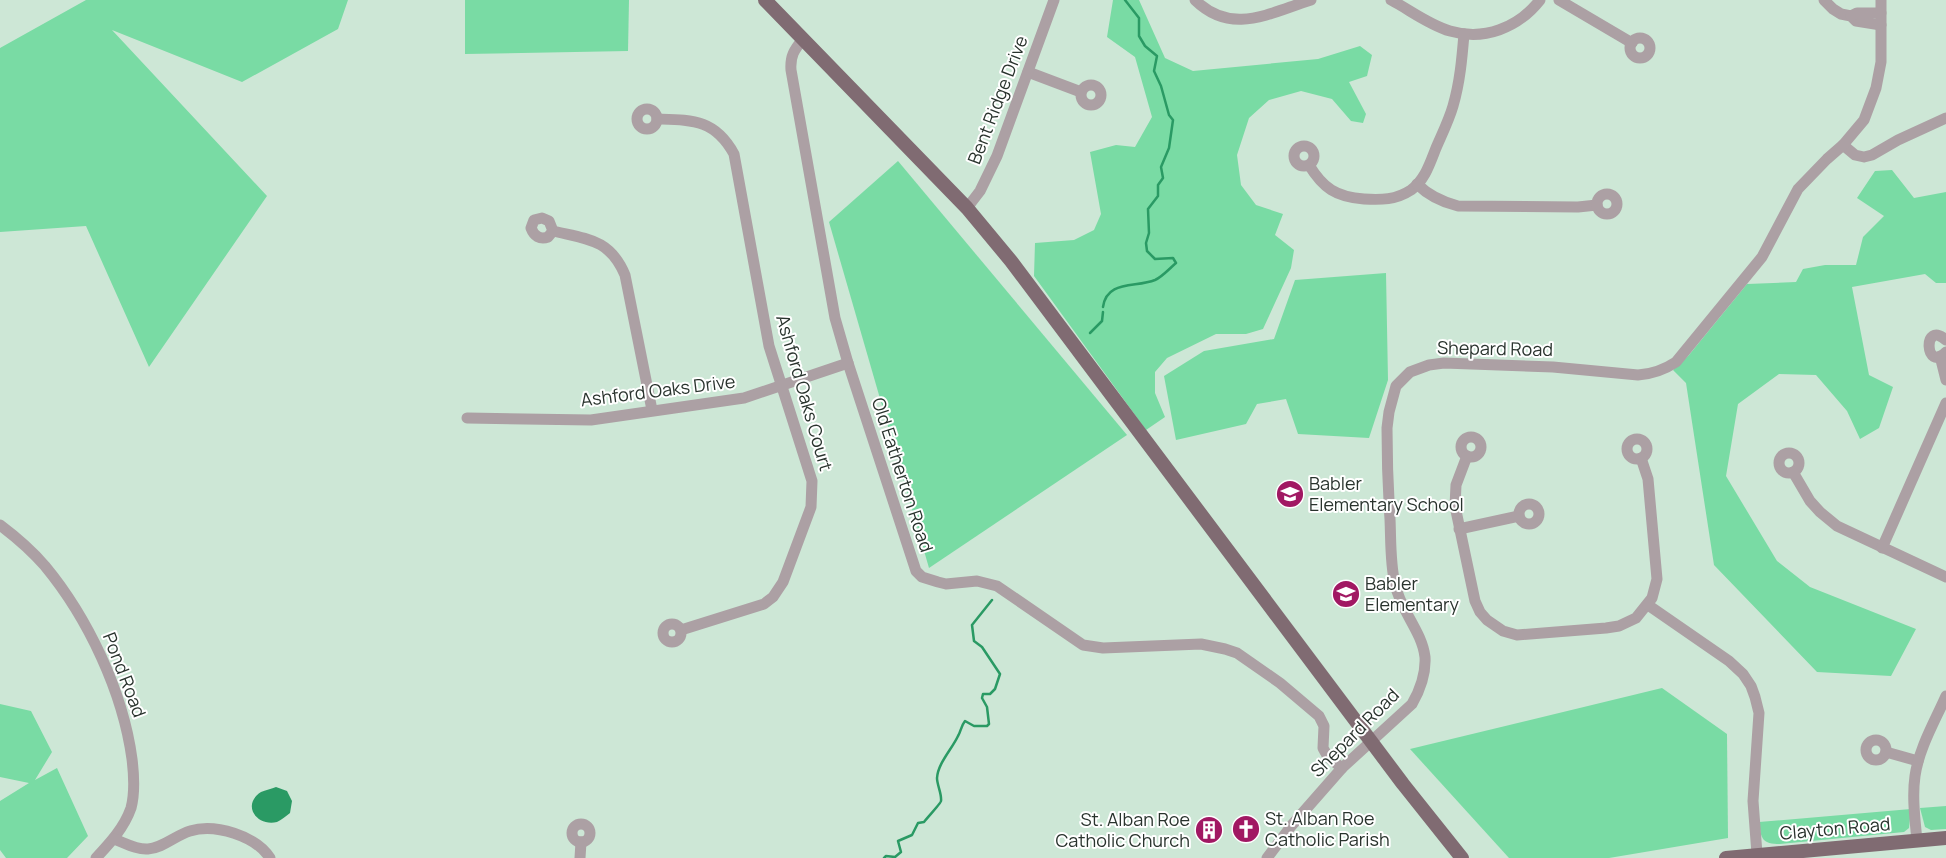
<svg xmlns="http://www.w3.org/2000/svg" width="1946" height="858" viewBox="0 0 1946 858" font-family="Manrope,sans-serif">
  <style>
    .green { fill: #79dba4 }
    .water { fill: #2a9a64 }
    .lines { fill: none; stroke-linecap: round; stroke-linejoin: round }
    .stream { stroke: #2a9a64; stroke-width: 2.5 }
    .minor { stroke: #aca0a4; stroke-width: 11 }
    .major { stroke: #806b72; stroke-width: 14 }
    .labels { text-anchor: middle; stroke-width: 4; stroke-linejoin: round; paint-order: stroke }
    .street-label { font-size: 18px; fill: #29332d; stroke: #fff }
    .poi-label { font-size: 18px; fill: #29332d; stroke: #fff; text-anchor: start }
  </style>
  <rect width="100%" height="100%" fill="#cde7d6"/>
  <g class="green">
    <polygon points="86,0 348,0 338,29 242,82 112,30 267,196 149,367 86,226 0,232 0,48"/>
    <polygon points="465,0 629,0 628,51 465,54"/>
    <polygon points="1113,0 1139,0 1165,58 1193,71 1318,59 1360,46 1372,55 1367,76 1349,82 1366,114 1363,123 1351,121 1332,99 1301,91 1269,100 1249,118 1237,155 1241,185 1256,205 1283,214 1275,235 1294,250 1291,268 1263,329 1246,334 1216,334 1167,358 1155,372 1155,393 1165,417 1146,430 1034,276 1035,243 1074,240 1094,230 1101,214 1090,152 1116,145 1135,147 1152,117 1135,57 1107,37"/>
    <polygon points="898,161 1127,435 929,568 829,222"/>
    <polygon points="1892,170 1914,198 1946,192 1946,283 1936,283 1925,274 1852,287 1869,375 1893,387 1879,428 1860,439 1847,411 1816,375 1779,374 1738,404 1726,476 1777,561 1810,587 1916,629 1891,676 1817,672 1714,565 1686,383 1673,370 1689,355 1747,284 1796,282 1803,269 1825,265 1856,265 1863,237 1884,216 1857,198 1875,171"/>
    <polygon points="1386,273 1388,380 1369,438 1298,434 1286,399 1257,404 1246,424 1176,440 1164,376 1204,351 1274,339 1295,280"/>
    <polygon points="1662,688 1727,734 1728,838 1609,858 1509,858 1410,749"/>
    <polygon points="0,704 31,711 52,752 35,780 57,768 88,836 67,858 6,858 0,850 0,801 29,783 0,777"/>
    <polygon points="1946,806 1946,829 1931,830 1925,827 1920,808"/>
    <path d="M1911,809L1909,828L1904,832L1780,844C1762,844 1761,839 1759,822Z"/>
  </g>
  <path class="water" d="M276,787L287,791L292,801L290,813C286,816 281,820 277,822C257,827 241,805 261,792C265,790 272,789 276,787Z"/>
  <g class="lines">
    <g class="stream">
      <path d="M1103,307C1107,280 1135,288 1155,280C1162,277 1170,268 1176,263L1173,258L1155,259L1147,251L1146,243L1149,233L1148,209L1158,196V185L1163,178L1161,167L1169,148L1173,120L1169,115L1161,86L1154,71L1157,56L1145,46L1139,36V18L1125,0"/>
      <polyline points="1090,333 1102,321 1103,312"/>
      <path d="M884,858L886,856L895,857L901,852L898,841L912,835L918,823L924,822C927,818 941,803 941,801C942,794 937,785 937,778C938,763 952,749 958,736C961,731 961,726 965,721L974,726H987L989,724L987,707L982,698L983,694H990L995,689L1000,674L982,647L974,641L972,625L992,600"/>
    </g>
    <g class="minor">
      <path d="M1195,0C1232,36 1269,13 1311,0"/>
      <path d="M1391,0C1410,10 1429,25 1450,31C1484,41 1518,28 1540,0"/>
      <polyline points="1559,0 1632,43"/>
      <polyline points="1824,0 1833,9 1841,14 1851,16 1856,21 1881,25"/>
      <polyline points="1851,16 1857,13 1881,13"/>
      <circle cx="1640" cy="48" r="10"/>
      <path d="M803,39C794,50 790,56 791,70L835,318L848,363L916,571L922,577L938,582L946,584L977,581L997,586L1083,645L1103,648L1201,644L1225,649L1237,653L1280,683L1319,716L1324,726L1323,748L1328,757L1342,768"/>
      <polyline points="1028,72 1081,92"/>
      <circle cx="1091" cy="95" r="10"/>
      <circle cx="647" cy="119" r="10"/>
      <path d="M657,119C692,120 715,119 734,154L769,346L812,481L811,507L783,582L773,597L764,604L681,630"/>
      <polyline points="1843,145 1855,155 1864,157 1872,155 1898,140 1946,118"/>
      <circle cx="1304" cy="156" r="10"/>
      <path d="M1309,165C1323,188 1336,197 1364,199C1381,200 1396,200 1411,190C1425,180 1430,163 1436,148C1442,134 1449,120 1453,106C1460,82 1462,58 1464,34"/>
      <path d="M1417,184C1429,196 1442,202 1458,206L1578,207L1597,205"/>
      <circle cx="1607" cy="204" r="10"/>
      <polyline points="967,208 980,191 997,156 1054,0"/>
      <path d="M553,231L549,221L542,218L534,220L531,228C534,236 540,240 548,237L553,231C587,239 610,239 625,275L652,410"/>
      <path d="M1946,340C1922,319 1925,374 1946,352"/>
      <polyline points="1940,356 1946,380"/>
      <polyline points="467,418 591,420 744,398 848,363"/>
      <circle cx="1471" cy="447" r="10"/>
      <circle cx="1637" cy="449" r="10"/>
      <circle cx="1789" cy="463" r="10"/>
      <polyline points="1467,456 1456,485 1455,506 1475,601 1480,612 1487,620 1503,631 1517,635 1606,628 1619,626 1636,618 1652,598 1657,579 1648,479 1641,458"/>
      <polyline points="1793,472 1810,501 1820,512 1837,526 1946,577"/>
      <circle cx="1529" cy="514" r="10"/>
      <path d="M0,525C16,537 32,551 45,566C88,618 123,692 132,759C134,775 135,793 131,808C124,828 110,843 96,858"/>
      <polyline points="1459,529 1519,516"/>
      <polyline points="1882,548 1946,403"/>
      <polyline points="1648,605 1729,661 1743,674 1751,686 1755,697 1759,713 1753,801 1757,854"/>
      <circle cx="672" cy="633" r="9"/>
      <circle cx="1876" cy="750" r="10"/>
      <polyline points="1886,752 1918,761"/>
      <circle cx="581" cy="833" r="9"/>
      <path d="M114,839C125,843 137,850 148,849C163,848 176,835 190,831C215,823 256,836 270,858"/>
      <path d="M1917,841C1915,819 1912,797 1915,776C1919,748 1935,721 1946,696"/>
      <polyline points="580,858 581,842"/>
      <path d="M1267,858L1292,825L1342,768L1412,704C1420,690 1426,674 1425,657C1422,631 1400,610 1395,584C1390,563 1391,541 1390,519C1388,489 1387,459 1387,428L1389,412L1396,386L1410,372L1429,365L1444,363L1553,367L1638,375C1653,374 1664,370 1676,362L1762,257L1798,189L1827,159L1843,145L1864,120L1876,88L1881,62V0"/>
    </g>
    <g class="major">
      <polyline points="765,0 967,208 1011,261 1403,784 1462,858"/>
      <polyline points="1726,858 1946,838"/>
    </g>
  </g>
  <defs>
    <symbol id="school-disc" viewBox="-11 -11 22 22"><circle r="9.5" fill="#a11863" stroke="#fff"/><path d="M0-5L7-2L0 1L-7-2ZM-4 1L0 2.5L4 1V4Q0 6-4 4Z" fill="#fff"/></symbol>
    <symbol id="church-disc" viewBox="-11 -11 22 22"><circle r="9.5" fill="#a11863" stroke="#fff"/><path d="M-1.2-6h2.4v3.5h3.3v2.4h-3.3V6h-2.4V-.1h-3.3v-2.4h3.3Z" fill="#fff"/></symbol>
    <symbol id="building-disc" viewBox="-11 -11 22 22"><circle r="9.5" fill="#a11863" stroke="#fff"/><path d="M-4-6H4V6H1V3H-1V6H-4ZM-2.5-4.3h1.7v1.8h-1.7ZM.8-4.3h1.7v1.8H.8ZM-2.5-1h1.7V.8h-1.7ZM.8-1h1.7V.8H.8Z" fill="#fff"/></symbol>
  </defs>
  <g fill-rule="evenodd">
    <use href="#school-disc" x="1274" y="478" width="32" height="32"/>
    <use href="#school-disc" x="1330" y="578" width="32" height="32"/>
    <use href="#church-disc" x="1230" y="813" width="32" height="32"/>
    <use href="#building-disc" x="1193" y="814" width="32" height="32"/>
  </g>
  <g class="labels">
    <g class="street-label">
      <text transform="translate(998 100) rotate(-69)" y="6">Bent Ridge Drive</text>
      <text transform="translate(1495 349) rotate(1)" y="6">Shepard Road</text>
      <text transform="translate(658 391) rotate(-7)" y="6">Ashford Oaks Drive</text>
      <text transform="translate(804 393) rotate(74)" y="6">Ashford Oaks Court</text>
      <text transform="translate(902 475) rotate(72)" y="6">Old Eatherton Road</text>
      <text transform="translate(124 675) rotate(69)" y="6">Pond Road</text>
      <text transform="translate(1355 733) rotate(-45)" y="6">Shepard Road</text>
      <text transform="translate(1835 829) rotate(-5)" y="6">Clayton Road</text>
    </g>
    <g class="poi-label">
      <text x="1309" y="490">Babler<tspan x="1309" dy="21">Elementary School</tspan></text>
      <text x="1365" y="590">Babler<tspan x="1365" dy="21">Elementary</tspan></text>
      <text x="1265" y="825">St. Alban Roe<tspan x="1265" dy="21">Catholic Parish</tspan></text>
      <text x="1190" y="826" text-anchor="end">St. Alban Roe<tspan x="1190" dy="21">Catholic Church</tspan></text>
    </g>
  </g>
</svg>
